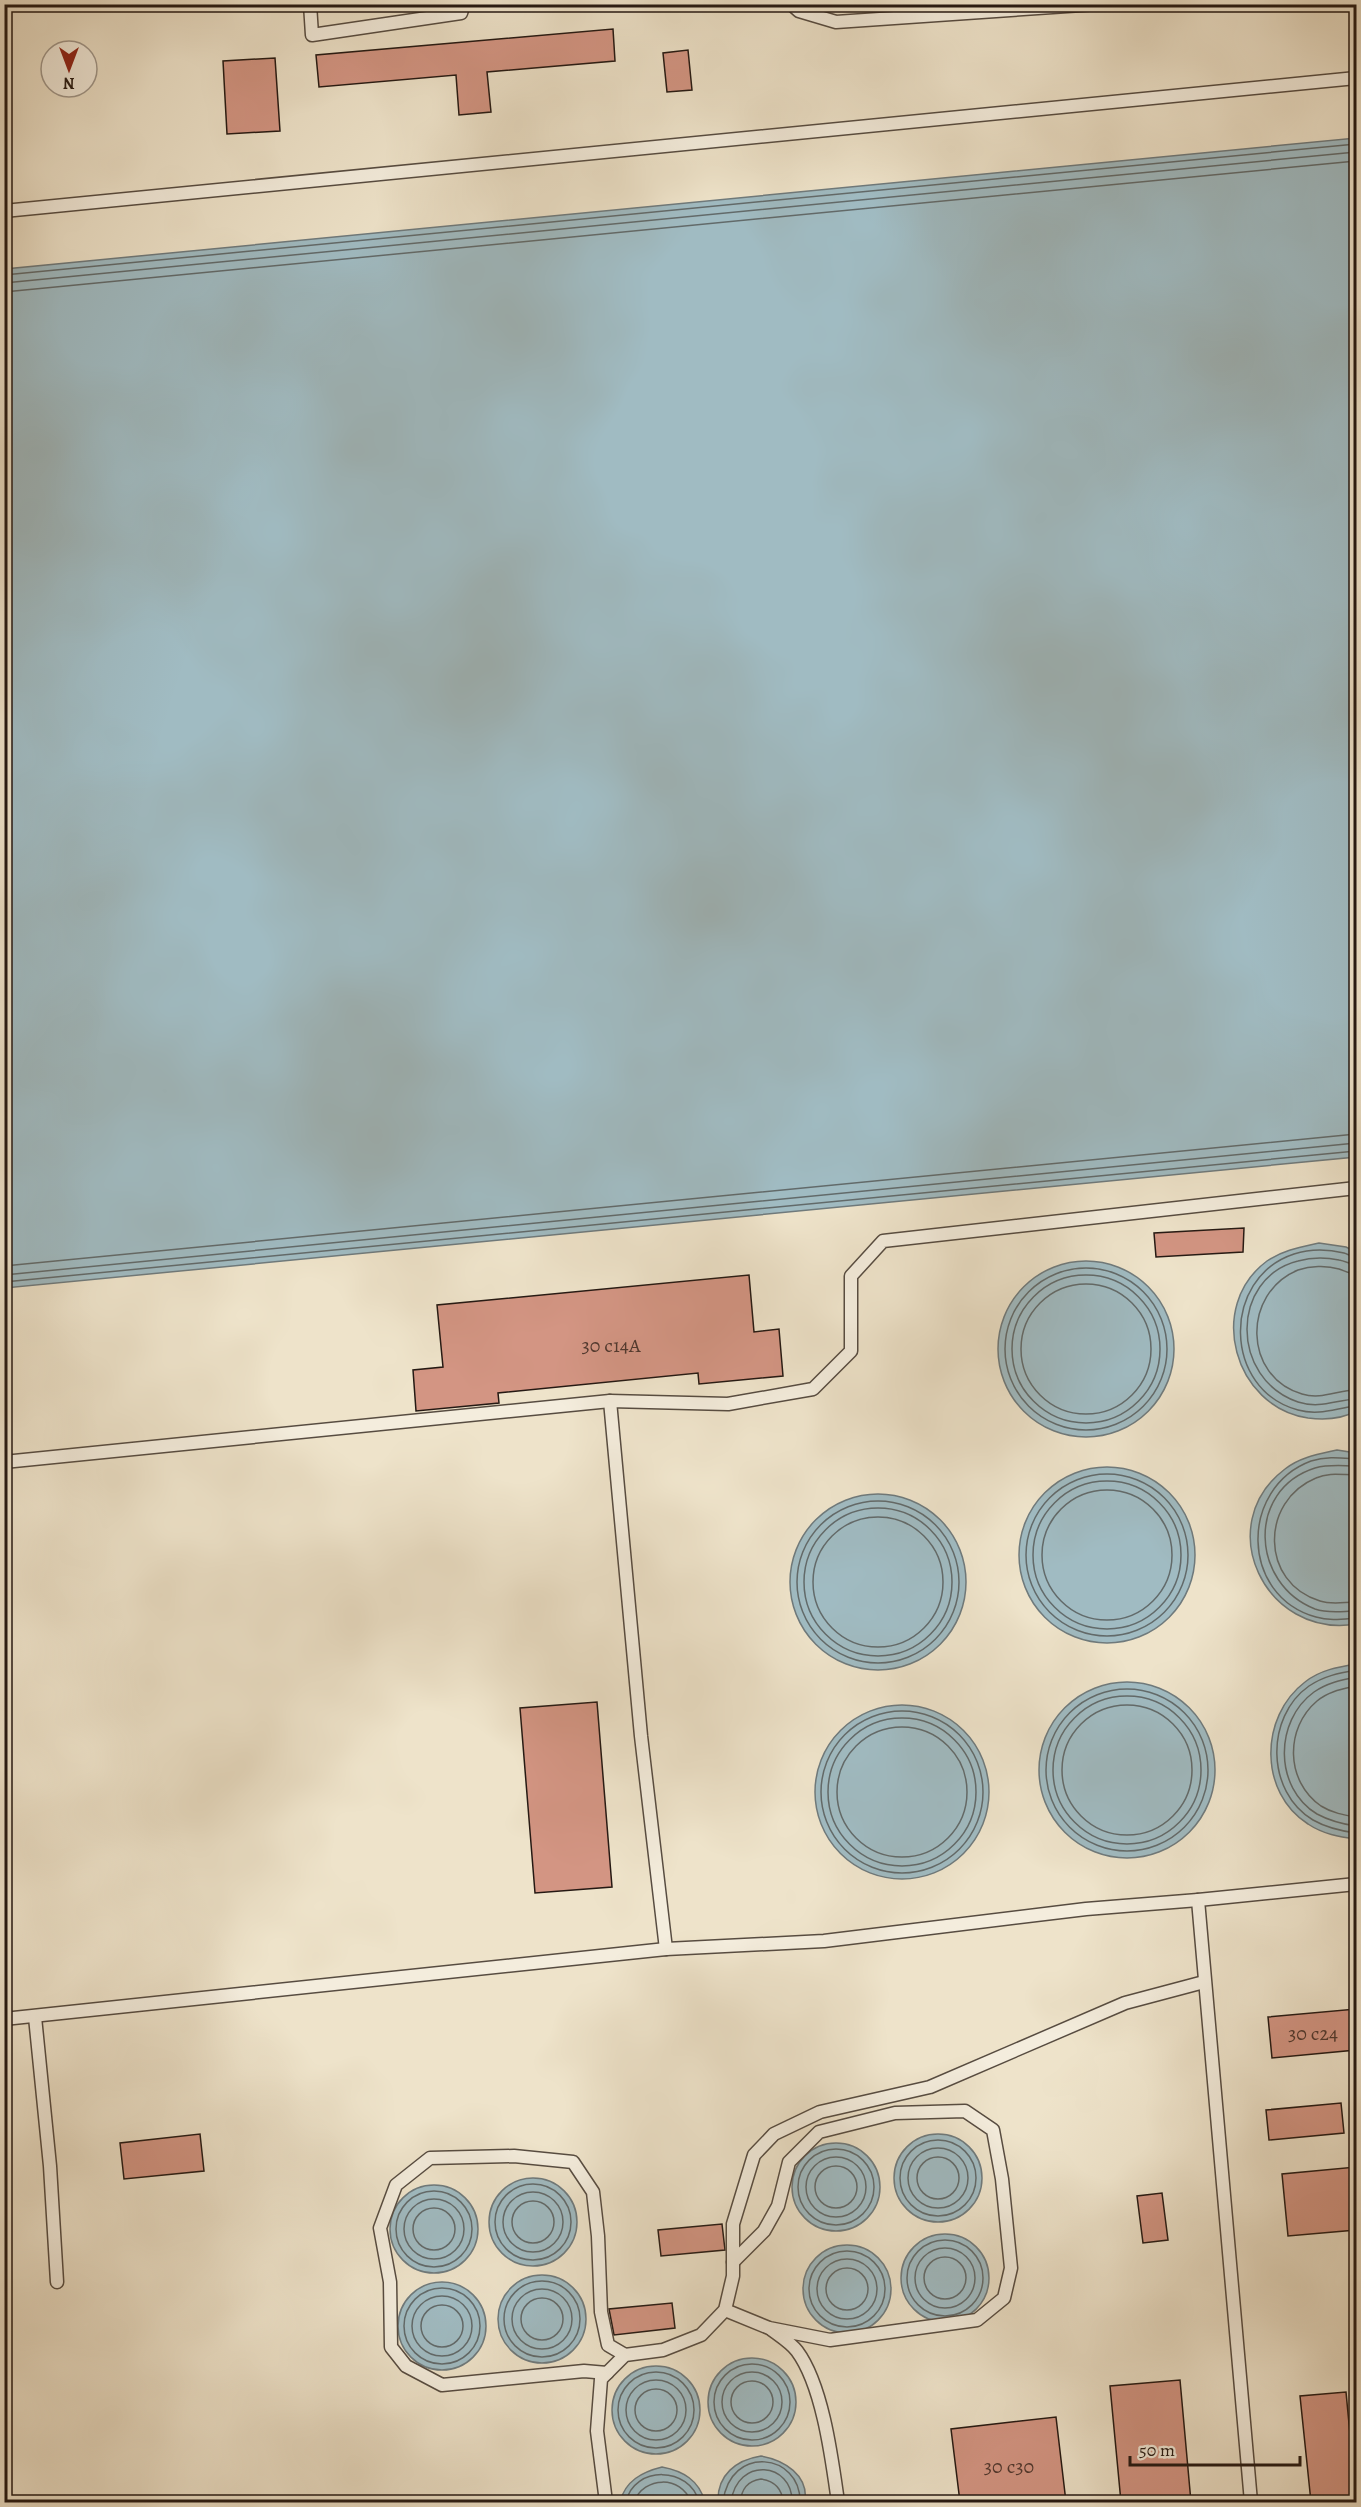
<svg xmlns="http://www.w3.org/2000/svg" width="1361" height="2507" viewBox="0 0 1361 2507" font-family="Alegreya,serif">
  <style>
    .water { fill: #a0bbc2; stroke: #6f7a7c; stroke-width: 1.5 }
    .lines { fill: none; stroke-linecap: round; stroke-linejoin: round }
    .shore { stroke: #626a6a; stroke-width: 1.5 }
    .building { fill: #d39583; stroke: #251913; stroke-width: 1.5 }
    .lane-casing { stroke: #574c41; stroke-width: 15 }
    .lane { stroke: #f4eddd; stroke-width: 12 }
    .labels { text-anchor: middle; stroke-width: 5; stroke-linejoin: round; paint-order: stroke }
    .number-label { font-size: 20px; fill: #50382f }
  </style>
  <rect width="100%" height="100%" fill="#eee3ca"/>
  <filter id="stains"><feTurbulence type="fractalNoise" baseFrequency=".00333" numOctaves="4"/><feColorMatrix values="0 0 0 0 .2 0 0 0 0 .09 0 0 0 0 .02 0 0 0 .5 -.17"/></filter>
  <radialGradient id="worn" r=".72"><stop offset=".6" stop-color="#630" stop-opacity="0"/><stop offset="1" stop-color="#630" stop-opacity=".3"/></radialGradient>
  <g class="water">
    <polygon points="1356,138 1356,1157 5,1288 5,269"/>
    <path d="M1319,1243L1346,1247L1356,1252V1411C1342,1419 1324,1420 1308,1418C1234,1407 1206,1306 1267,1261C1283,1250 1301,1247 1319,1243Z"/>
    <circle cx="1086" cy="1349" r="88"/>
    <path d="M1337,1450L1356,1453V1624C1265,1639 1211,1525 1285,1469C1300,1457 1319,1454 1337,1450Z"/>
    <circle cx="1107" cy="1555" r="88"/>
    <circle cx="878" cy="1582" r="88"/>
    <path d="M1356,1664V1839C1339,1837 1323,1834 1308,1824C1259,1793 1259,1717 1305,1682C1320,1670 1338,1667 1356,1664Z"/>
    <circle cx="1127" cy="1770" r="88"/>
    <circle cx="902" cy="1792" r="87"/>
    <circle cx="938" cy="2178" r="44"/>
    <circle cx="836" cy="2187" r="44"/>
    <circle cx="533" cy="2222" r="44"/>
    <circle cx="434" cy="2229" r="44"/>
    <circle cx="945" cy="2278" r="44"/>
    <circle cx="847" cy="2289" r="44"/>
    <circle cx="542" cy="2319" r="44"/>
    <circle cx="442" cy="2326" r="44"/>
    <circle cx="752" cy="2402" r="44"/>
    <circle cx="656" cy="2410" r="44"/>
    <path d="M761,2456C784,2460 809,2475 805,2502H718C717,2475 736,2460 761,2456Z"/>
    <path d="M662,2467C683,2471 699,2480 705,2502H620C625,2481 642,2472 662,2467Z"/>
  </g>
  <g class="lines">
    <g class="shore">
      <polyline points="4,275 1356,144"/>
      <polyline points="4,283 1356,152"/>
      <polyline points="4,292 1356,161"/>
      <path d="M1356,1257C1351,1257 1348,1254 1344,1253C1328,1249 1309,1249 1294,1254C1221,1278 1223,1390 1298,1410C1320,1416 1336,1408 1356,1406"/>
      <path d="M1356,1265C1350,1264 1345,1261 1339,1260C1325,1257 1312,1257 1298,1261C1230,1278 1230,1379 1298,1402C1320,1409 1336,1400 1356,1399"/>
      <polyline points="4,1266 1356,1134"/>
      <circle cx="1086" cy="1349" r="81"/>
      <path d="M1356,1274C1350,1274 1345,1271 1339,1269C1326,1265 1310,1266 1298,1270C1242,1293 1243,1377 1302,1394C1322,1400 1337,1390 1356,1390"/>
      <polyline points="4,1275 1356,1143"/>
      <circle cx="1086" cy="1349" r="74"/>
      <polyline points="4,1282 1356,1151"/>
      <circle cx="1086" cy="1349" r="65"/>
      <path d="M1356,1459C1341,1458 1327,1456 1311,1461C1239,1488 1240,1596 1316,1617C1329,1621 1343,1619 1356,1618"/>
      <path d="M1356,1466C1342,1466 1330,1464 1315,1468C1246,1490 1251,1584 1315,1609C1329,1614 1343,1611 1356,1611"/>
      <circle cx="1107" cy="1555" r="81"/>
      <path d="M1356,1475C1342,1475 1329,1472 1316,1478C1260,1501 1260,1583 1320,1601C1332,1605 1344,1602 1356,1602"/>
      <circle cx="1107" cy="1555" r="74"/>
      <circle cx="1107" cy="1555" r="65"/>
      <circle cx="878" cy="1582" r="81"/>
      <circle cx="878" cy="1582" r="74"/>
      <circle cx="878" cy="1582" r="65"/>
      <path d="M1356,1670C1339,1673 1324,1676 1309,1686C1265,1717 1266,1792 1313,1820C1327,1828 1341,1831 1356,1833"/>
      <path d="M1356,1677C1341,1680 1327,1683 1314,1692C1274,1721 1274,1788 1317,1814C1330,1821 1342,1824 1356,1826"/>
      <path d="M1356,1686C1343,1689 1329,1691 1317,1701C1285,1728 1285,1781 1321,1806C1332,1813 1344,1815 1356,1817"/>
      <circle cx="1127" cy="1770" r="81"/>
      <circle cx="1127" cy="1770" r="74"/>
      <circle cx="1127" cy="1770" r="65"/>
      <circle cx="902" cy="1792" r="81"/>
      <circle cx="902" cy="1792" r="74"/>
      <circle cx="902" cy="1792" r="65"/>
      <circle cx="938" cy="2178" r="38"/>
      <circle cx="938" cy="2178" r="30"/>
      <circle cx="836" cy="2187" r="38"/>
      <circle cx="836" cy="2187" r="30"/>
      <circle cx="938" cy="2178" r="21"/>
      <circle cx="836" cy="2187" r="21"/>
      <circle cx="533" cy="2222" r="38"/>
      <circle cx="434" cy="2229" r="38"/>
      <circle cx="533" cy="2222" r="30"/>
      <circle cx="434" cy="2229" r="30"/>
      <circle cx="533" cy="2222" r="21"/>
      <circle cx="434" cy="2229" r="21"/>
      <circle cx="945" cy="2278" r="38"/>
      <circle cx="945" cy="2278" r="30"/>
      <circle cx="847" cy="2289" r="38"/>
      <circle cx="945" cy="2278" r="21"/>
      <circle cx="847" cy="2289" r="30"/>
      <circle cx="847" cy="2289" r="21"/>
      <circle cx="542" cy="2319" r="38"/>
      <circle cx="442" cy="2326" r="38"/>
      <circle cx="542" cy="2319" r="30"/>
      <circle cx="442" cy="2326" r="30"/>
      <circle cx="542" cy="2319" r="21"/>
      <circle cx="442" cy="2326" r="21"/>
      <circle cx="752" cy="2402" r="38"/>
      <circle cx="752" cy="2402" r="30"/>
      <circle cx="656" cy="2410" r="38"/>
      <circle cx="656" cy="2410" r="30"/>
      <circle cx="752" cy="2402" r="21"/>
      <circle cx="656" cy="2410" r="21"/>
      <path d="M626,2502C634,2465 690,2466 699,2502"/>
      <path d="M634,2502C644,2476 681,2475 691,2502"/>
      <path d="M723,2502C730,2444 801,2453 800,2502"/>
      <path d="M731,2502C737,2456 793,2462 792,2502"/>
      <path d="M740,2502C742,2489 747,2481 761,2479C775,2481 782,2488 783,2502"/>
    </g>
  </g>
  <g class="building">
    <polygon points="613,29 615,61 487,72 491,112 459,115 456,75 319,87 316,55"/>
    <polygon points="688,50 692,90 667,92 663,53"/>
    <polygon points="275,58 280,131 227,134 223,61"/>
    <polygon points="1244,1228 1243,1252 1156,1257 1154,1233"/>
    <polygon points="749,1275 754,1332 779,1329 783,1376 699,1384 698,1373 498,1393 499,1403 416,1411 413,1370 443,1367 437,1305"/>
    <polygon points="597,1702 612,1887 535,1893 520,1708"/>
    <polygon points="1356,2009 1356,2050 1272,2058 1268,2017"/>
    <polygon points="1341,2103 1344,2133 1269,2140 1266,2110"/>
    <polygon points="200,2134 204,2171 124,2179 120,2143"/>
    <polygon points="1356,2167 1356,2230 1288,2236 1282,2174"/>
    <polygon points="1162,2193 1168,2240 1143,2243 1137,2196"/>
    <polygon points="722,2224 725,2250 661,2256 658,2230"/>
    <polygon points="672,2303 675,2328 614,2335 609,2309"/>
    <polygon points="1180,2380 1191,2502 1121,2502 1110,2386"/>
    <polygon points="1346,2392 1356,2498 1311,2502 1300,2396"/>
    <polygon points="1056,2417 1066,2502 960,2502 951,2429"/>
  </g>
  <g class="lines">
    <defs>
      <g id="lane">
        <polyline points="310,4 312,35 461,13 464,4"/>
        <polyline points="791,4 799,11 836,22 1097,4"/>
        <polyline points="4,211 1356,78"/>
        <polyline points="610,1401 641,1736 666,1949"/>
        <polyline points="4,1462 610,1401 728,1404 813,1389 851,1351 851,1276 883,1241 1356,1188"/>
        <polyline points="35,2017 50,2166 57,2282"/>
        <polyline points="4,2019 666,1949 824,1941 1086,1909 1198,1900"/>
        <polyline points="725,2310 769,2328 830,2340 977,2320 1004,2298 1011,2268 1002,2179 993,2130 965,2111 895,2113 819,2132 789,2162 778,2206 764,2231 733,2262"/>
        <path d="M772,2330C780,2336 791,2343 797,2351C823,2386 832,2460 838,2502"/>
        <polyline points="607,2373 584,2371 442,2385 406,2366 391,2347 390,2282 380,2228 396,2185 430,2158 514,2156 573,2162 593,2192 598,2236 601,2312 608,2345 625,2355"/>
        <polyline points="606,2502 597,2431 601,2379 625,2355 663,2350 701,2335 725,2310 733,2276 733,2224 754,2155 774,2134 820,2112 930,2087 1125,2003 1204,1982"/>
        <polyline points="1251,2502 1198,1900 1356,1884"/>
      </g>
    </defs>
    <use href="#lane" class="lane-casing"/>
    <use href="#lane" class="lane"/>
  </g>
  <g class="labels">
    <g class="number-label">
      <text x="611" y="1352">30 с14А</text>
      <text x="1313" y="2040">30 с24</text>
      <text x="1009" y="2473">30 с30</text>
    </g>
  </g>
  <rect width="1361" height="2507" fill="none" stroke="#eee3ca" stroke-width="24"/>
  <rect x="6" y="6" width="1349" height="2495" fill="none" stroke="#251913" stroke-width="3"/>
  <rect x="12" y="12" width="1337" height="2483" fill="none" stroke="#251913" stroke-width="1.5"/>
  <g transform="translate(69 69) rotate(180)"><circle r="28" fill="#f4eddd" stroke="#a1988c" stroke-width="1.5"/>
  <path d="M0-4.5L10 22L0 15L-10 22Z" fill="#8f2418"/>
  <text y="-9" font-size="16" font-weight="bold" text-anchor="middle" fill="#251913">N</text>
  </g>
  <path d="M1130 2456v9h170v-9" fill="none" stroke="#251913" stroke-width="3"/>
  <text x="1139" y="2456" font-size="18" fill="#251913" stroke="#f4eddd" stroke-width="4.5" paint-order="stroke">50 m</text>
  <rect width="100%" height="100%" filter="url(#stains)"/>
  <rect width="100%" height="100%" fill="url(#worn)"/>
</svg>
